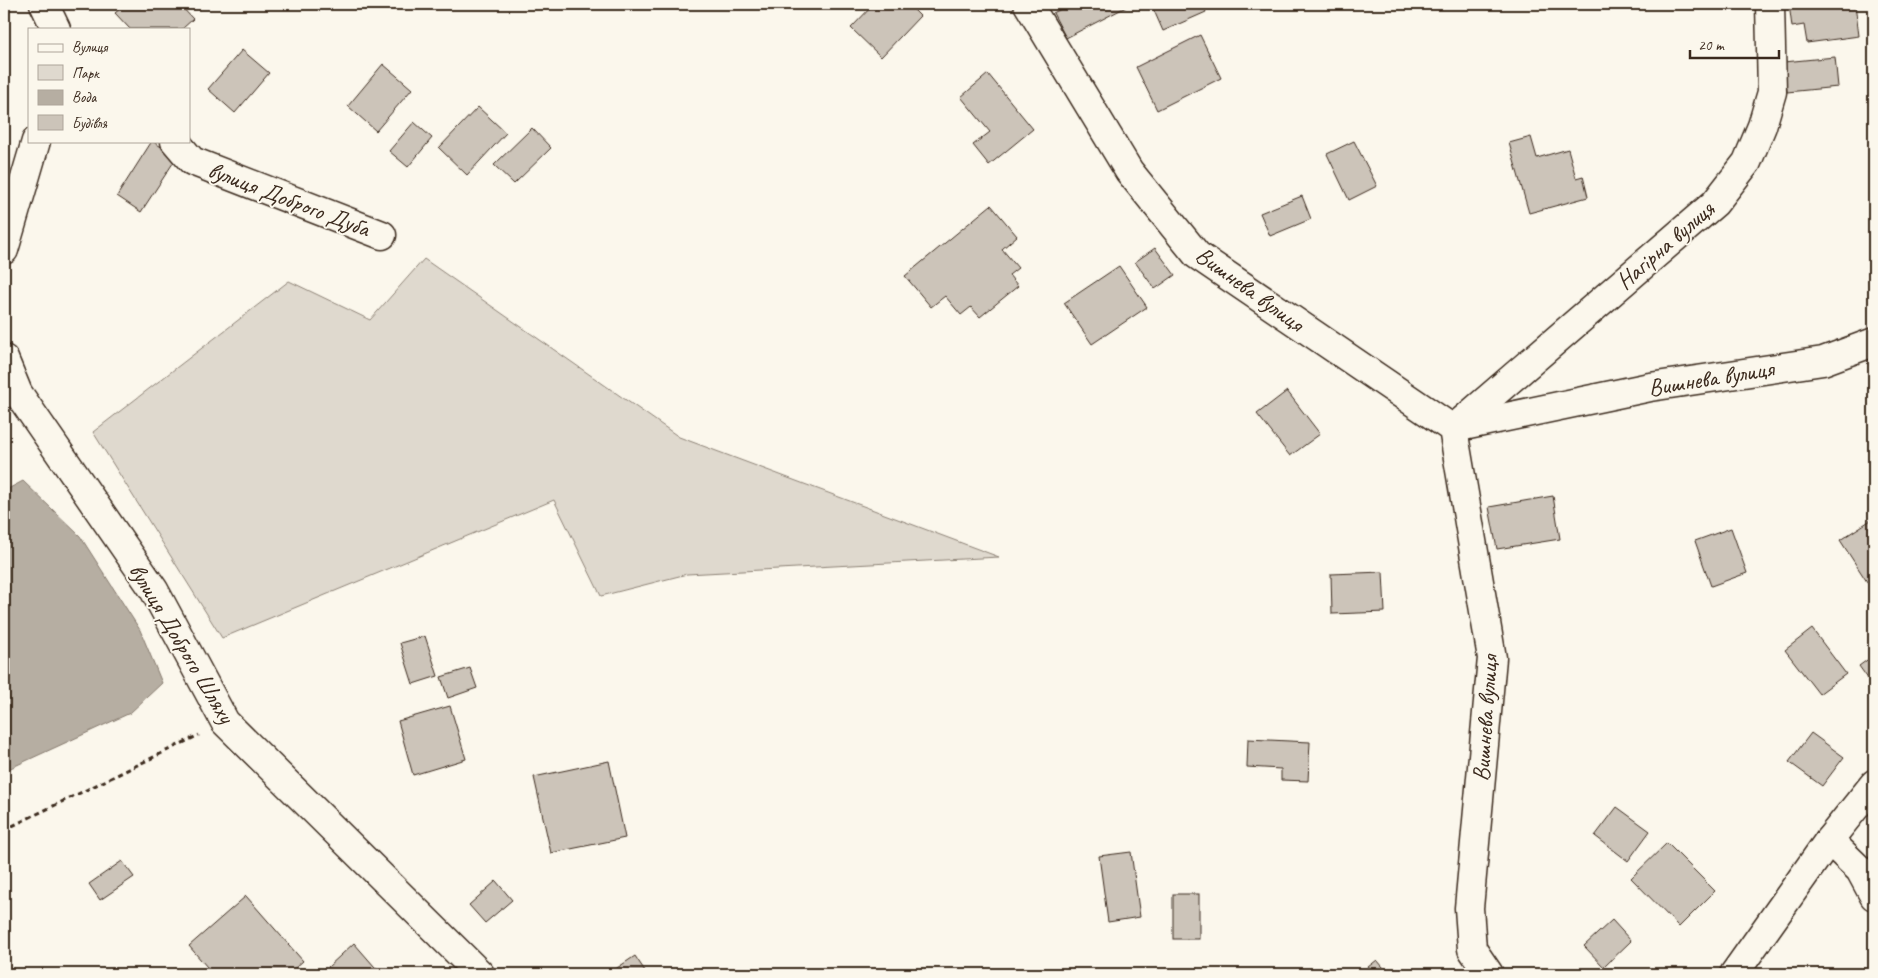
<svg xmlns="http://www.w3.org/2000/svg" width="1878" height="978" viewBox="0 0 1878 978" font-family="Caveat,sans-serif">
  <style>
    .green { fill: #dfd9ce; stroke: #8d8276 }
    .water { fill: #b6aea2; stroke: #85796d }
    .building { fill: #ccc4b9; stroke: #3b2a1e }
    .lines { fill: none; stroke-linecap: round; stroke-linejoin: round }
    .minor-casing { stroke: #3b2a1e; stroke-width: 31 }
    .path { stroke: #3b2a1e; stroke-width: 3; stroke-dasharray: 5 4; stroke-linecap: butt }
    .minor { stroke: #fbf7ec; stroke-width: 28 }
    .labels { text-anchor: middle; stroke-width: 4; stroke-linejoin: round; paint-order: stroke }
    .street-label { font-size: 24px; fill: #3b2a1e; stroke: #fbf7ec }
  </style>
  <rect width="100%" height="100%" fill="#fbf7ec"/>
  <filter id="ink" filterUnits="userSpaceOnUse"><feTurbulence type="fractalNoise" baseFrequency=".02" numOctaves="2"/><feDisplacementMap in="SourceGraphic" scale="10" xChannelSelector="R" yChannelSelector="G"/><feConvolveMatrix kernelMatrix="1 2 1 2 8 2 1 2 1" color-interpolation-filters="sRGB"/></filter>
  <g filter="url(#ink)">
    <polygon class="green" points="424,259 679,437 999,557 687,574 601,596 554,500 222,638 93,432 289,281 370,320"/>
    <polygon class="water" points="23,481 80,536 140,630 162,683 130,713 4,771 4,491"/>
    <g class="building">
      <polygon points="126,4 179,4 193,19 182,29 130,29 115,13"/>
      <polygon points="874,4 908,4 920,16 881,57 851,28"/>
      <polygon points="1071,4 1124,4 1126,7 1066,38 1053,13"/>
      <polygon points="1156,4 1203,4 1206,12 1163,31 1152,6"/>
      <polygon points="1789,4 1855,4 1859,36 1807,43 1804,25 1792,27"/>
      <polygon points="1200,35 1221,78 1157,110 1136,67"/>
      <polygon points="242,50 269,73 235,113 208,89"/>
      <polygon points="1835,57 1838,87 1787,92 1784,62"/>
      <polygon points="383,64 412,89 376,131 348,106"/>
      <polygon points="988,74 1033,129 989,165 973,145 990,132 961,97"/>
      <polygon points="478,107 506,133 467,175 439,148"/>
      <polygon points="414,122 432,138 408,167 389,151"/>
      <polygon points="532,128 551,148 514,184 494,165"/>
      <polygon points="1531,137 1537,158 1568,149 1576,178 1583,176 1588,197 1529,213 1509,143"/>
      <polygon points="152,141 177,157 141,212 117,196"/>
      <polygon points="1354,141 1377,186 1349,200 1327,154"/>
      <polygon points="1302,196 1311,219 1270,236 1260,213"/>
      <polygon points="991,205 1017,236 1002,249 1018,268 1009,275 1018,286 980,317 971,307 961,315 945,296 931,307 905,276"/>
      <polygon points="1155,248 1175,275 1155,289 1135,262"/>
      <polygon points="1119,266 1147,307 1092,344 1064,303"/>
      <polygon points="1287,391 1320,434 1290,456 1257,414"/>
      <polygon points="1553,496 1560,539 1497,549 1489,507"/>
      <polygon points="1874,518 1874,585 1871,588 1840,540"/>
      <polygon points="1731,528 1747,573 1711,586 1695,541"/>
      <polygon points="1383,572 1385,612 1332,614 1331,574"/>
      <polygon points="1812,629 1846,674 1819,694 1785,650"/>
      <polygon points="425,636 438,676 413,684 400,643"/>
      <polygon points="1874,655 1874,687 1859,666"/>
      <polygon points="470,668 477,688 448,698 441,677"/>
      <polygon points="450,706 466,759 413,775 398,721"/>
      <polygon points="1811,733 1844,757 1822,786 1789,762"/>
      <polygon points="1248,739 1310,742 1308,781 1281,780 1281,769 1247,767"/>
      <polygon points="609,761 625,838 551,853 534,777"/>
      <polygon points="1617,807 1650,831 1628,861 1595,836"/>
      <polygon points="1667,843 1715,891 1679,927 1631,878"/>
      <polygon points="1131,852 1140,917 1108,922 1099,856"/>
      <polygon points="122,861 134,877 100,900 89,884"/>
      <polygon points="496,881 512,900 485,923 469,905"/>
      <rect x="1173" y="894" width="26" height="45"/>
      <polygon points="246,896 303,961 288,974 213,974 189,946"/>
      <polygon points="1612,920 1631,941 1604,967 1584,946"/>
      <polygon points="354,943 381,974 334,974 328,967"/>
      <polygon points="635,956 647,974 608,974"/>
      <polygon points="1377,960 1389,974 1359,974"/>
    </g>
    <g class="lines">
      <defs>
        <g id="minor">
          <polyline points="44,4 56,29"/>
          <polyline points="1028,4 1129,171 1197,255 1453,429 1492,658 1469,908 1472,949 1489,974"/>
          <polyline points="175,141 192,161 382,235"/>
          <polyline points="4,250 36,141"/>
          <polyline points="4,359 18,393 154,590 225,722 480,974"/>
          <polyline points="1454,428 1650,387 1823,361 1874,342"/>
          <polyline points="1453,429 1715,203 1747,162 1762,126 1772,92 1770,4"/>
          <polyline points="1829,840 1860,870 1874,896"/>
          <polyline points="1734,974 1829,840 1874,784"/>
        </g>
      </defs>
      <use href="#minor" class="minor-casing"/>
      <polyline class="path" points="4,830 199,735"/>
      <use href="#minor" class="minor"/>
    </g>
  </g>
  <g class="labels">
    <g class="street-label">
      <text transform="translate(289 199) rotate(21)" y="8">вулиця Доброго Дуба</text>
      <text transform="translate(1665 245) rotate(-41)" y="8">Нагірна вулиця</text>
      <text transform="translate(1250 289) rotate(36)" y="8">Вишнева вулиця</text>
      <text transform="translate(1711 378) rotate(-9)" y="8">Вишнева вулиця</text>
      <text transform="translate(182 643) rotate(59)" y="8">вулиця Доброго Шляху</text>
      <text transform="translate(1485 718) rotate(-86)" y="8">Вишнева вулиця</text>
    </g>
  </g>
  <rect width="1878" height="978" fill="none" stroke="#fbf7ec" stroke-width="20"/>
  <rect x="10" y="10" width="1858" height="958" fill="none" stroke="#3b2a1e" stroke-width="2" filter="url(#ink)"/>
  <rect x="28" y="28" width="162" height="115" fill="#fbf7ec" stroke="#aea59a"/>
  <rect x="38" y="44" width="25" height="8" fill="#fbf7ec" stroke="#aea59a"/>
  <text x="72" y="52" font-size="15" fill="#3b2a1e">Вулиця</text>
  <rect x="38" y="65" width="25" height="15" fill="#dfd9ce" stroke="#aea59a"/>
  <text x="72" y="78" font-size="15" fill="#3b2a1e">Парк</text>
  <rect x="38" y="90" width="25" height="15" fill="#b6aea2" stroke="#aea59a"/>
  <text x="72" y="102" font-size="15" fill="#3b2a1e">Вода</text>
  <rect x="38" y="115" width="25" height="15" fill="#ccc4b9" stroke="#aea59a"/>
  <text x="72" y="128" font-size="15" fill="#3b2a1e">Будівля</text>
  <path d="M1690 50v8h89v-8" fill="none" stroke="#3b2a1e" stroke-width="2.5"/>
  <text x="1698" y="50" font-size="15" fill="#3b2a1e" stroke="#fbf7ec" stroke-width="4" paint-order="stroke">20 m</text>
</svg>
